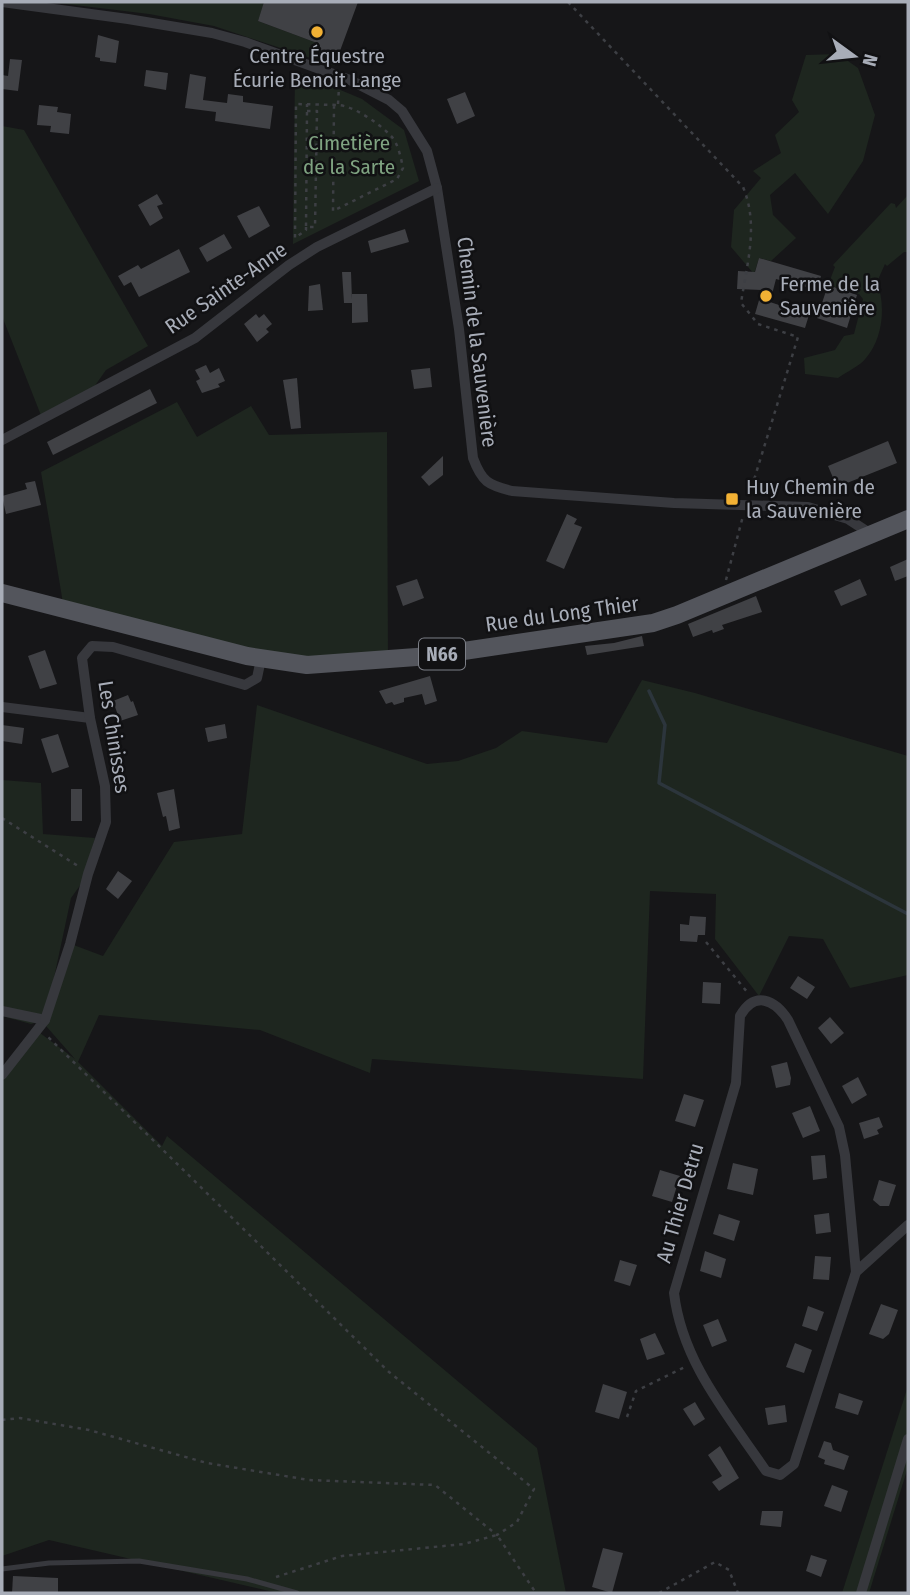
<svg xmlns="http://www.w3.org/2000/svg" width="910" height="1595" viewBox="0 0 910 1595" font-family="'Fira Sans Condensed',sans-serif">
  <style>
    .green { fill: #1e261f }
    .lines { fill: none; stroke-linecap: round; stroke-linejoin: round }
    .stream { stroke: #2c353c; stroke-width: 3.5 }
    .building { fill: #404145 }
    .path { stroke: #3d3f44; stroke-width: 2.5; stroke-dasharray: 3.5 5; stroke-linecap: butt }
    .lane { stroke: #37383d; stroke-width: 5 }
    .street { stroke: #37383d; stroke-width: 10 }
    .primary { stroke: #53555c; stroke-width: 18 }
    .poi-dot { fill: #f2b134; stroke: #111113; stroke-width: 2.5 }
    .labels { text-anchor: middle; stroke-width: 5; stroke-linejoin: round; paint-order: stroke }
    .shield { fill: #111113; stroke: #7b7e86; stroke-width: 2 }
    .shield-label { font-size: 19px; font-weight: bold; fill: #a8adb8 }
    .poi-label { font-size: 21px; fill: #a8adb8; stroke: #111113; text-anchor: start }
    .park-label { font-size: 21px; fill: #7fa381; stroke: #111113 }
    .street-label { font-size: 21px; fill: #a8adb8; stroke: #111113 }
  </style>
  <rect width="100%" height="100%" fill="#161618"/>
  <g class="green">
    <polygon points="50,2 259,2 264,4 258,21 317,43 315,51 337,59 335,66 214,26 149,14"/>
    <polygon points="838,54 858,68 875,115 863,161 828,214 795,173 770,195 773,215 796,238 771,261 759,258 754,274 731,247 734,210 761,178 753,171 781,153 775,135 799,112 792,100 806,55"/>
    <polygon points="295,71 362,99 404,130 419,181 293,244"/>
    <polygon points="2,126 24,130 148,346 106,370 89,394 42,418 2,316"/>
    <path d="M908,195V252H904L887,266L885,264L877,282C886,306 883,338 866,358C860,366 846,372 838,378L805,374L804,358L835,350L844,336L854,334L863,299L859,294L828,285L835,267L833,265L891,203L895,204L896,208Z"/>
    <polygon points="177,402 197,437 251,406 269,435 387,432 388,659 307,665 64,609 41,472"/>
    <polygon points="642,680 695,693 908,756 908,975 850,988 823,939 789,936 759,996 715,939 716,894 650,891 643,1079 372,1059 370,1073 260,1030 99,1015 78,1062 162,1146 167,1136 537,1448 566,1593 278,1593 49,1540 2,1556 2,1082 40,1033 75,1059 46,1026 71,944 103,956 174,842 242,834 257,705 427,764 458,761 496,748 522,731 607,743"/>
    <polygon points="2,780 41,783 43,834 95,838 81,884 71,898 45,1020 31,1024 2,1016"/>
    <polygon points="908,1386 908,1467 869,1593 842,1593"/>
  </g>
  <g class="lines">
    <polyline class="stream" points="649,691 665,725 659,783 908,914"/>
  </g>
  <g class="building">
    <polygon points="264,2 358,2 337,59 315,51 317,43 258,21"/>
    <polygon points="98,35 119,41 116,63 100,61 100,58 95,57"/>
    <polygon points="10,59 22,60 18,91 2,89 2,75 8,76"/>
    <polygon points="146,70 168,73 166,90 144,86"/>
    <polygon points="190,74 206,77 203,100 227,103 228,94 243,96 243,102 273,106 270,129 215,121 216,112 185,108"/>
    <polygon points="465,92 475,116 457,124 447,99"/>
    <polygon points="39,105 58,107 57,112 71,114 69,134 50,132 51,126 37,125"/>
    <polygon points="157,194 163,204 157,206 163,218 150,226 138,205"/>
    <polygon points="259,206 270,226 249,238 237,216"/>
    <polygon points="405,229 409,242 371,253 368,241"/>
    <polygon points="224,234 232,248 207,262 199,248"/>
    <polygon points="179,249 190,272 139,297 131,282 124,286 118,276 138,265 141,269"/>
    <polygon points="759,258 821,276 817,290 776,279 770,302 809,315 805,328 755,314 762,290 737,289 738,271 755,272"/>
    <polygon points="342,272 351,272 352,300 352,294 367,294 368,322 352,323 352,303 344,303"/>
    <polygon points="320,284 323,310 308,311 309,286"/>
    <polygon points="828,285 857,295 847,328 817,318"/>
    <polygon points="256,314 259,318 264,314 272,324 266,329 269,332 257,342 244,324"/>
    <polygon points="206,365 210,373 219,368 225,381 218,384 220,387 202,393 196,381 200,379 195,370"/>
    <polygon points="430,368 432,387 414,389 411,370"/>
    <polygon points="297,378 301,428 291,429 283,380"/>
    <polygon points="150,389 157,403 53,455 47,442"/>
    <polygon points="888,441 897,463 837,487 828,466"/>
    <polygon points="443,456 443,475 429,486 421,477"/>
    <polygon points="35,481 41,505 6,514 2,496 27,489 25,483"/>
    <polygon points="567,514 577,519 574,524 582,527 564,569 546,561"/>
    <polygon points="908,559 908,576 895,581 890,567"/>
    <polygon points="417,579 424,598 403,606 396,586"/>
    <polygon points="860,579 867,595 841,606 834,591"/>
    <polygon points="756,596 762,612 722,625 724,629 713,633 712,630 693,637 688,624"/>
    <polygon points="642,636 644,646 587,655 585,646 614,643"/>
    <polygon points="45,650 57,684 40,689 28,656"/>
    <polygon points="430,676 437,701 425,705 422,694 404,698 404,702 394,705 392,702 386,704 379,691"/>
    <polygon points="128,695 131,702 133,701 138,715 120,721 113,701"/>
    <polygon points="225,724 227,738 208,742 205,728"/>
    <polygon points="2,725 24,728 22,744 2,741"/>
    <polygon points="58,734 69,767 52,773 41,739"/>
    <rect x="71" y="789" width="11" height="32"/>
    <polygon points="174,789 180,828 169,831 166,816 163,817 157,793"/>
    <polygon points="118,871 132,881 118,899 106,889"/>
    <polygon points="690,916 706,917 705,935 698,935 697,942 680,941 680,924 689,925"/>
    <polygon points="798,976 815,987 807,999 790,988"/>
    <polygon points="703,982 721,983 720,1004 702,1003"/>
    <polygon points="830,1017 844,1033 831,1044 818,1028"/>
    <polygon points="787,1062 791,1078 790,1085 776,1088 771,1066"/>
    <polygon points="858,1077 867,1095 852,1104 842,1086"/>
    <polygon points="684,1094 704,1100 695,1127 675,1121"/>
    <polygon points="810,1106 820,1131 803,1138 792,1113"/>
    <polygon points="879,1117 883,1127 877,1130 879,1134 864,1139 859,1123"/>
    <polygon points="825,1155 827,1178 813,1180 811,1156"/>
    <polygon points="733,1163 758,1169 753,1195 727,1189"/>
    <polygon points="660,1170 680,1176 672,1202 652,1196"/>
    <polygon points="879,1180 896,1185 889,1206 880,1206 873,1200"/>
    <polygon points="829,1213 831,1232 816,1234 814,1215"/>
    <polygon points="719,1214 740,1221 734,1241 713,1234"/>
    <polygon points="705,1251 726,1259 721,1278 700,1271"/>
    <polygon points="815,1256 831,1257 829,1280 813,1279"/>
    <polygon points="620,1260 637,1265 630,1286 614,1281"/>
    <polygon points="881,1304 898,1310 889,1334 883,1339 869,1334"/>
    <polygon points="808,1306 824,1312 817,1331 802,1326"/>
    <polygon points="718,1319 727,1341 712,1347 703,1325"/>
    <polygon points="655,1333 665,1354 647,1360 640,1339"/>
    <polygon points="795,1343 812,1350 804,1373 786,1367"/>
    <polygon points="603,1384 627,1392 619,1419 595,1412"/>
    <polygon points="839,1393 863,1401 858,1415 835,1408"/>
    <polygon points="695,1402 705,1419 694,1426 683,1409"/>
    <polygon points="785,1405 787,1422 768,1425 765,1408"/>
    <polygon points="824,1441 831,1443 833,1450 849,1456 844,1470 824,1464 825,1460 818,1457"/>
    <polygon points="720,1446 739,1478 719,1491 712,1482 722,1476 708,1455"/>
    <polygon points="832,1485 848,1491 841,1512 824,1506"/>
    <polygon points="762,1511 783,1511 781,1527 760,1525"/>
    <polygon points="603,1548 623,1553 612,1593 592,1587"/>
    <polygon points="811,1555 827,1560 821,1577 806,1571"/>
    <polygon points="13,1576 58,1578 58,1593 12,1593"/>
  </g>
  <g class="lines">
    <g class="path">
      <path d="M568,2L743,187C759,225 747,263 741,303L758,324L798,337L749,496"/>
      <polyline points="338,104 339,87"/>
      <polyline points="307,111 317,111 315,227 306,227 307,111 307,104"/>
      <path d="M306,227V230L295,238L296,104L338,105C354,106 380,124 391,136C398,143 401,158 403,168L397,179L333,211L334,105"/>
      <polyline points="726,580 743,516"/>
      <polyline points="2,818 78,866"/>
      <polyline points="706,942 748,993"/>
      <polyline points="627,1417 636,1391 685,1367"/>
      <polyline points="2,1420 20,1418 89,1430 207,1463 309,1480 435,1485 497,1535 517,1522 534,1489 389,1372 46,1035"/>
      <polyline points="276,1577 342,1556 464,1544 497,1535 536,1593"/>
      <polyline points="659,1593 715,1562 729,1570 738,1593"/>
    </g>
    <polyline class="lane" points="2,1569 49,1563 139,1561 247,1579 297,1593"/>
    <g class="street">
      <path d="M2,2L128,19L212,33L245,42L350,80L389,100L402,111L427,151L437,188L459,329L473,458C482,482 488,485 512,491L674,503L808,507L848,519L871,534"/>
      <polyline points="2,440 195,338 289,265 317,247 437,188"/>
      <polyline points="2,707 90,718"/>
      <polyline points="2,1011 45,1020 2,1075"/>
      <polyline points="45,1020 70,944 88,874 106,822 105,786 90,718 82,658 92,646 113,647 245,685 257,678 261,659"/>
      <path d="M856,1272L845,1155L839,1127L788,1020C775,1000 755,990 740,1016L736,1083L674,1293C682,1362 728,1415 766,1471L780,1475L794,1464L856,1272L908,1225"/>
      <polyline points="861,1593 908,1439"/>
    </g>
    <polyline class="primary" points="2,593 247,656 307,665 430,656 653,623 677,615 908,519"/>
  </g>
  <g class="poi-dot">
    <circle cx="317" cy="32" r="7"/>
    <circle cx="766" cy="296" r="7"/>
    <rect x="725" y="492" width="14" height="14" rx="3.5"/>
  </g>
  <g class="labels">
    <rect class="shield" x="419" y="638.5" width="46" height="31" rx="5"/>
    <g class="shield-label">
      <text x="442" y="661">N66</text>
    </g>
    <g class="poi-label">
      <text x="317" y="63" text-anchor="middle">Centre Équestre<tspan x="317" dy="24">Écurie Benoit Lange</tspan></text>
      <text x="780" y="291">Ferme de la<tspan x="780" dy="24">Sauvenière</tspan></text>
      <text x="746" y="494">Huy Chemin de<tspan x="746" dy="24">la Sauvenière</tspan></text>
    </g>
    <g class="park-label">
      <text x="349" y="150">Cimetière<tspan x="349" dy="24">de la Sarte</tspan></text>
    </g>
    <g class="street-label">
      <text transform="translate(226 288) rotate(-35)" y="7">Rue Sainte-Anne</text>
      <text transform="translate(477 342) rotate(83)" y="7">Chemin de la Sauvenière</text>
      <text transform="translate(562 614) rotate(-8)" y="7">Rue du Long Thier</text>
      <text transform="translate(114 737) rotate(81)" y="7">Les Chinisses</text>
      <text transform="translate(680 1203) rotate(-74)" y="7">Au Thier Detru</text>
    </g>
  </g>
  <rect width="910" height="1595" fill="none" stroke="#a8adb8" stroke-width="7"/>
  <g transform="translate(854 56) rotate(105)" stroke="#111113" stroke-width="5" paint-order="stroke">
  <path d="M0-5L12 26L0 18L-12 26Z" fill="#a8adb8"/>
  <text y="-10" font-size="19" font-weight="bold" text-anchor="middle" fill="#a8adb8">N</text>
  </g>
</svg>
